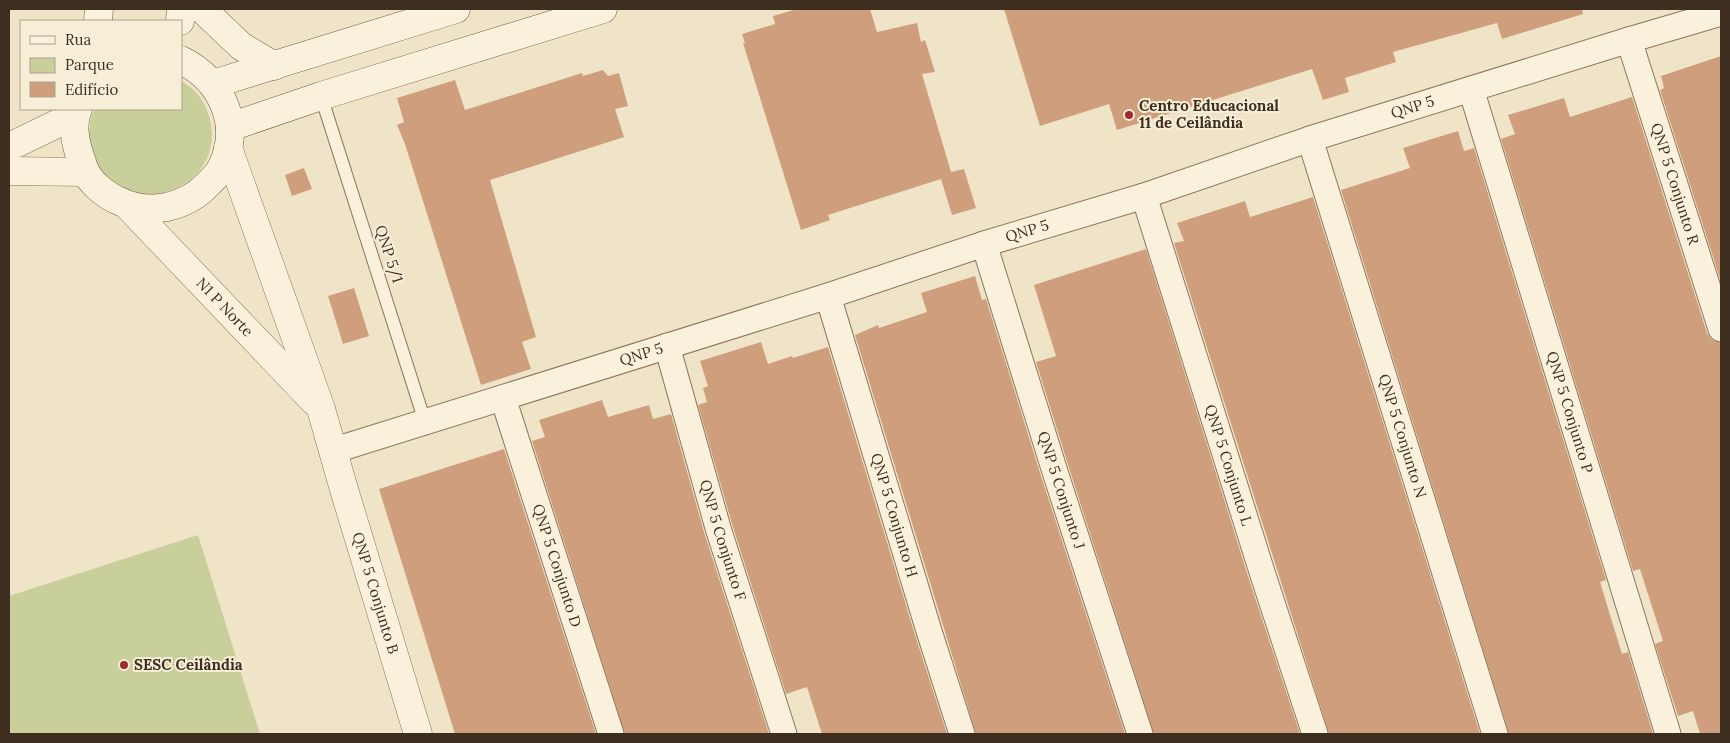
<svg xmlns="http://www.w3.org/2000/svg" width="1730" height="743" viewBox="0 0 1730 743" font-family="Lora,serif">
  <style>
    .green { fill: #c9cf9b }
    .building { fill: #cf9f7d }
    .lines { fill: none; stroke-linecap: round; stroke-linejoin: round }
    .service-casing { stroke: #8d765c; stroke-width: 14 }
    .minor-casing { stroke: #8d765c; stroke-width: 27 }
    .tertiary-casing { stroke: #8d765c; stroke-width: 29 }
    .secondary-casing { stroke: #6f573f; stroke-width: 29 }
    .service { stroke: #faf1dc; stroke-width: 12 }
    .minor { stroke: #faf1dc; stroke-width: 25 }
    .tertiary { stroke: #faf1dc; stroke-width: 28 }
    .secondary { stroke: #faf1dc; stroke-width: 28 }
    .poi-dot { fill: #9e2a2b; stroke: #f7eed8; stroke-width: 2 }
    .labels { text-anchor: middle; stroke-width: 4; stroke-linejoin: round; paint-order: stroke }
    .poi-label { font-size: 15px; font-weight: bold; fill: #3d2e20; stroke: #f7eed8; text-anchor: start }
    .street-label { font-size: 15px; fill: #3d2e20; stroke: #f7eed8 }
  </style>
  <rect width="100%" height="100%" fill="#f0e4c8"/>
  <g class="green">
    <path d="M181,81C195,88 205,101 209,116C230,185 134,226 97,164C88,148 86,125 95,109H181Z"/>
    <polygon points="198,535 260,734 9,734 9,596"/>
  </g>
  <g class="building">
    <polygon points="797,9 870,9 877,32 917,23 921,42 925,40 935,72 922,74 951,172 964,169 976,208 952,215 941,179 828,215 830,220 801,230 743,43 745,43 742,34 775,24 773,16"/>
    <polygon points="1004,9 1582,9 1583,14 1502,39 1497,23 1393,52 1396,62 1345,78 1349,92 1323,100 1312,69 1117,130 1109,104 1040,126"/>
    <polygon points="1721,56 1721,282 1660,90 1664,88 1661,76"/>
    <polygon points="603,70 608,76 619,73 628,106 615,109 624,137 490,180 536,337 522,342 531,369 481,385 405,144 397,125 404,122 397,98 455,80 465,110 582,73 583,76"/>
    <polygon points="1632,97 1707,333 1712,340 1721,343 1721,734 1700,734 1693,711 1678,716 1655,644 1663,641 1640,569 1633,571 1501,139 1515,134 1508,115 1564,98 1570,117"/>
    <polygon points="1458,131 1464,151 1474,148 1606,580 1600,582 1622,654 1628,652 1653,734 1509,734 1341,190 1410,168 1403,148"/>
    <polygon points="304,168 312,189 292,196 285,175"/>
    <polygon points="1313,197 1480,734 1329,734 1174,243 1184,241 1177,223 1245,201 1250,217"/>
    <polygon points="1146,249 1248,576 1300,734 1154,734 1070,471 1036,362 1056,356 1034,285"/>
    <polygon points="975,276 982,300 986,299 1042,479 1125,734 976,734 855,335 878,325 879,328 927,312 921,293"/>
    <polygon points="354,288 369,336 343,344 328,296"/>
    <polygon points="761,342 768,364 792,356 793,358 828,347 915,635 947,734 822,734 807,687 786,694 732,524 698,405 707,402 703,388 708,386 700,361"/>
    <polygon points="602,400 608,417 649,405 653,419 671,414 704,532 769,734 625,734 532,441 545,437 539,420"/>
    <polygon points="504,449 596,734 455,734 379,489"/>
  </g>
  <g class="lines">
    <defs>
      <polyline id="service" points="321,96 425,422"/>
      <g id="minor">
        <path id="s1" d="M1629,40L1721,329"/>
        <path id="s2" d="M1471,89L1668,734"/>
        <path id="s3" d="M1310,139L1495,734"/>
        <path id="s4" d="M1144,196L1262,572L1315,734"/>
        <path id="s5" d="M984,244L1056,475L1140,734"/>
        <path id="s6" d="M828,296L929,631L962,734"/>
        <path id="s7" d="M667,346L718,528L784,734"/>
        <path id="s8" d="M503,398L611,734"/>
        <path id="s9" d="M332,451L828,296L984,244L1144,196L1310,139L1629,40L1721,13"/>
      </g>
      <g id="tertiary">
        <polyline points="9,147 75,115"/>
        <path id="s10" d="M228,148L321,409L343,486L418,734"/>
        <polyline points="9,171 85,172"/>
        <path id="s11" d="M128,206L314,401"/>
      </g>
      <g id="secondary">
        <polyline points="202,9 241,46 274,66"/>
        <polyline points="98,21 99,9"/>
        <polyline points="180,21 181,9"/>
        <polyline points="213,84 456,9"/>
        <path d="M78,109C70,128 77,149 84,168C89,182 105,195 119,201C149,216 186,208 209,183C212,180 216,176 219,172C244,129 224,81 181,60"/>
        <polyline points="230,127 321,96 603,9"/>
      </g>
    </defs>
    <use href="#service" class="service-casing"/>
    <use href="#minor" class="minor-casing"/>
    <use href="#tertiary" class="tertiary-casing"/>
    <use href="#secondary" class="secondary-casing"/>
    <use href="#service" class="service"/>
    <use href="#minor" class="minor"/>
    <use href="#tertiary" class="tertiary"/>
    <use href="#secondary" class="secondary"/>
  </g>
  <g class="poi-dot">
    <circle cx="1129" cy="115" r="5"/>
    <circle cx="124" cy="665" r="5"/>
  </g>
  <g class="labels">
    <g class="poi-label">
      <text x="1139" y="111">Centro Educacional<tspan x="1139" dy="17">11 de Ceilândia</tspan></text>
      <text x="134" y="670">SESC Ceilândia</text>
    </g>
    <g class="street-label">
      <text dy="5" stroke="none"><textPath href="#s9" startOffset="1134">QNP 5</textPath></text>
      <text dy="5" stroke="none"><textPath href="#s1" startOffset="151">QNP 5 Conjunto R</textPath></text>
      <text dy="5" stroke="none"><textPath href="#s9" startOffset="729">QNP 5</textPath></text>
      <text transform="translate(389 254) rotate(72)" y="5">QNP 5/1</text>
      <text dy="5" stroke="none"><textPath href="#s11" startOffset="140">N1 P Norte</textPath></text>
      <text dy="5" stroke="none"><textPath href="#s9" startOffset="324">QNP 5</textPath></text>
      <text dy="5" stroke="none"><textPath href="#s2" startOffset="338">QNP 5 Conjunto P</textPath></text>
      <text dy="5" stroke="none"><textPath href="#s3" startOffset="311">QNP 5 Conjunto N</textPath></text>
      <text dy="5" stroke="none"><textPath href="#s4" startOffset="282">QNP 5 Conjunto L</textPath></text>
      <text dy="5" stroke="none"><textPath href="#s5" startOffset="258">QNP 5 Conjunto J</textPath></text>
      <text dy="5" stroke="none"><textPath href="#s6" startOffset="229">QNP 5 Conjunto H</textPath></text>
      <text dy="5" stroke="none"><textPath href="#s7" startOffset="202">QNP 5 Conjunto F</textPath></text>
      <text dy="5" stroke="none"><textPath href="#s8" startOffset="176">QNP 5 Conjunto D</textPath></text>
      <text dy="5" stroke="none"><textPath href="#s10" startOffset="469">QNP 5 Conjunto B</textPath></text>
    </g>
  </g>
  <rect width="1730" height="743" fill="none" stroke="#3d2e20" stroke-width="20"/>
  <rect x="20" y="20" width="162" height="90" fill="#f7eed8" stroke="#ada18e"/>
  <rect x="30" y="36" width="25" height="8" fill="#faf1dc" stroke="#ada18e"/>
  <text x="65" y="45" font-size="15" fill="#3d2e20">Rua</text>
  <rect x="30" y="58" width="25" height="15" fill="#c9cf9b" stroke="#ada18e"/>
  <text x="65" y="70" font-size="15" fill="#3d2e20">Parque</text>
  <rect x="30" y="82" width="25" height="15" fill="#cf9f7d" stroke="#ada18e"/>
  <text x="65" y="95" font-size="15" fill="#3d2e20">Edifício</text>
</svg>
